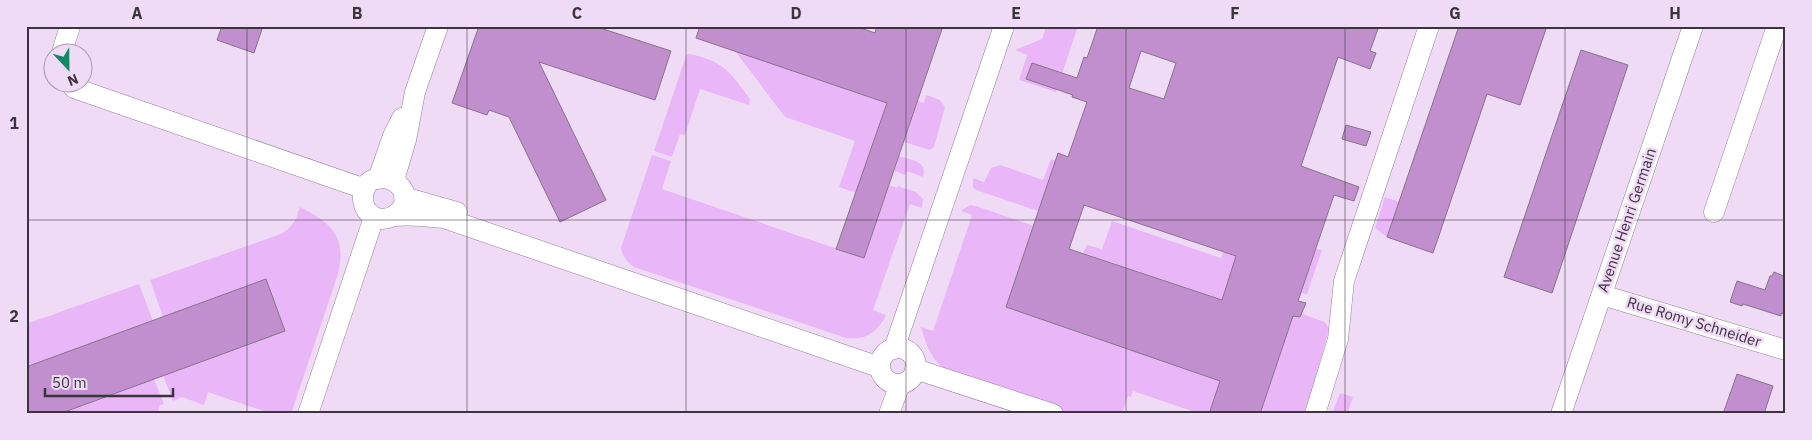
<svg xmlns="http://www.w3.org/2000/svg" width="1812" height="440" viewBox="0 0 1812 440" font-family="'IBM Plex Sans',sans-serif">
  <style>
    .green { fill: #e9b7f7 }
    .building { fill: #c18fce; stroke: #86738b; fill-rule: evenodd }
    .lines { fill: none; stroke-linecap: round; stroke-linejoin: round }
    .minor-casing { stroke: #937f98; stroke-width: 21 }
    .minor { stroke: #fff; stroke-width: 20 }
    .grid { fill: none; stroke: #3b333d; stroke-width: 1; stroke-opacity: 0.55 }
    .labels { text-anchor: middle; stroke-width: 5; stroke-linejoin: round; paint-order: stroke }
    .street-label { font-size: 15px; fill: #3b333d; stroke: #f0dbf6 }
    .neatline { fill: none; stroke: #3b333d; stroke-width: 2 }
    .grid-label { font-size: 16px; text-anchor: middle; font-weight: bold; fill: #3b333d }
  </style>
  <rect width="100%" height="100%" fill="#f0dbf6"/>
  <g class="green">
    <polygon points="1046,26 1078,26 1056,92 1019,80 1027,55 1015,50 1042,39"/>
    <polygon points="735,51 887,103 856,193 839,187 855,141 785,117"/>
    <path d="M689,54C724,61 730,72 750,99L749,105L700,89L685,135L680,134L672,157L654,151L686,56Z"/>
    <polygon points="926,95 940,100 945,107 934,147 930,150 904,142 918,101 924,103"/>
    <path d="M652,155L671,161L662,189L864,258L889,185L897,188L898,186L916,192L923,199L922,208L910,204L873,310L886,315C878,332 865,341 846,338L634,267C627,262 623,257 621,248Z"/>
    <path d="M899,156C911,160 928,161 923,177L907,171L905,175L894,171Z"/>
    <polygon points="1051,159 1056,161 1038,211 976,190 973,187 973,178 984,182 991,168 1000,165 1043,180"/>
    <polygon points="1385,197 1399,202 1387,237 1375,228"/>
    <path d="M970,205L976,206L1034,226L1006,307L1046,321L1064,311L1059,326L1237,386L1209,414H1201L1133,391L1131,397L1128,396L1122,414H1068L957,376C933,364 929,353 921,327L933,331L972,215L961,211Z"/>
    <path d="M300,207C332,223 347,237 338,274L291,414H272L208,392L204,405L182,397L173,401L163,375V317L150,280L281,234C293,227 296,220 300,207Z"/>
    <polygon points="1112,221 1221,258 1223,252 1260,264 1245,308 1083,253 1087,245 1102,249"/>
    <polygon points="1316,249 1322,250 1307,294 1301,293"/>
    <polygon points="139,284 153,321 26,367 26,324"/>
    <polygon points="1302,314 1325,322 1329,329 1305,414 1260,414 1293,316 1300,317"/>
    <polygon points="154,379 164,404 160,405 157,414 59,414"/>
    <polygon points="1340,393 1353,397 1347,414 1332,414"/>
  </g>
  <g class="building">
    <polygon points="222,26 263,26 254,53 217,40"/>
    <polygon points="479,26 594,26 671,51 655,100 539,62 606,200 560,222 509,117 489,110 487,115 452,103"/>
    <polygon points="700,26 855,26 875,33 877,26 943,26 864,258 836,249 887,103 696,38"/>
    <path d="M1098,26H1379L1370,51L1376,53L1370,69L1338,57L1301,166L1359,187L1354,201L1334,195L1298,301L1306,303L1300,317L1293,316L1260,414H1209L1220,381L1006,307L1058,153L1068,157L1087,102L1072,97L1073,95L1026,79L1032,63L1077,78L1084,57L1087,58ZM1141,51L1176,63L1164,99L1129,88ZM1084,205L1236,256L1222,300L1069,249Z"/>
    <polygon points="1459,26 1547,26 1520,105 1487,94 1433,253 1387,237"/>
    <polygon points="1581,50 1628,65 1552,293 1504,277"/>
    <polygon points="1346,125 1371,132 1366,146 1342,139"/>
    <polygon points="1774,272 1786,277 1786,315 1781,313 1781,316 1743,304 1742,306 1730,302 1737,281 1765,290 1770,276 1772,276"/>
    <polygon points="266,279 285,331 59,414 28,414 26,408 26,367"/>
    <polygon points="1737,374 1773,386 1764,414 1723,414"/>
  </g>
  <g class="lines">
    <defs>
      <g id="minor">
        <polyline points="62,52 70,26"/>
        <polyline points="70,82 74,88 365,189"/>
        <polyline points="378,179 393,136 402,118"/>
        <polyline points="394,180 406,140 415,92 438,26"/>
        <polyline points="404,197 457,212"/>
        <polyline points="1714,212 1777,26"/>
        <path d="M394,216C430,189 367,157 363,196C362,204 366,212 373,216C376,218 380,219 383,219C388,219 390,217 394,216C410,214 428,217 444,218L879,367"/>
        <polyline points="1602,295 1786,350"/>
        <circle cx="898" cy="366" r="18"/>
        <polyline points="894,349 1004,26"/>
        <polyline points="915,369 1053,414"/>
        <polyline points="308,414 374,217"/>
        <polyline points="889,414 900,384"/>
        <polyline points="1315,414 1338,339 1344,281 1429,26"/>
        <polyline points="1561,414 1693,26"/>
      </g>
    </defs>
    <use href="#minor" class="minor-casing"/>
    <use href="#minor" class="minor"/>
  </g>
  <path class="grid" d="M247,26V414M467,26V414M686,26V414M906,26V414M1126,26V414M1345,26V414M1565,26V414M26,220H1786"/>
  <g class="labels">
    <g class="street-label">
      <text transform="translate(1627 220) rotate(-71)" y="5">Avenue Henri Germain</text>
      <text transform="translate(1694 322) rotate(17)" y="5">Rue Romy Schneider</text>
    </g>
  </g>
  <rect width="1812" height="440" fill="none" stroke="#f0dbf6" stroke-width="55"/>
  <g transform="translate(68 68) rotate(158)"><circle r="24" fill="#f0dbf6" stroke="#a898ac"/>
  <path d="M0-4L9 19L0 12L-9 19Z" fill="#108869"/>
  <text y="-8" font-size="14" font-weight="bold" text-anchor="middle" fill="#3b333d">N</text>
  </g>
  <path d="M45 388v8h128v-8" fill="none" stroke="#3b333d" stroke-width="2.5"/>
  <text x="52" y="388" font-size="15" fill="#3b333d" stroke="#f0dbf6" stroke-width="4" paint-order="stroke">50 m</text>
  <rect x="28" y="28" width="1756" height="384" class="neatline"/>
  <g class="grid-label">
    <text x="137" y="19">A</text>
    <text x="357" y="19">B</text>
    <text x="577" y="19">C</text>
    <text x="796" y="19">D</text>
    <text x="1016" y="19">E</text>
    <text x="1235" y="19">F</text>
    <text x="1455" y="19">G</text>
    <text x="1675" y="19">H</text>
    <text x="14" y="129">1</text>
    <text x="14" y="322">2</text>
  </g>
</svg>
